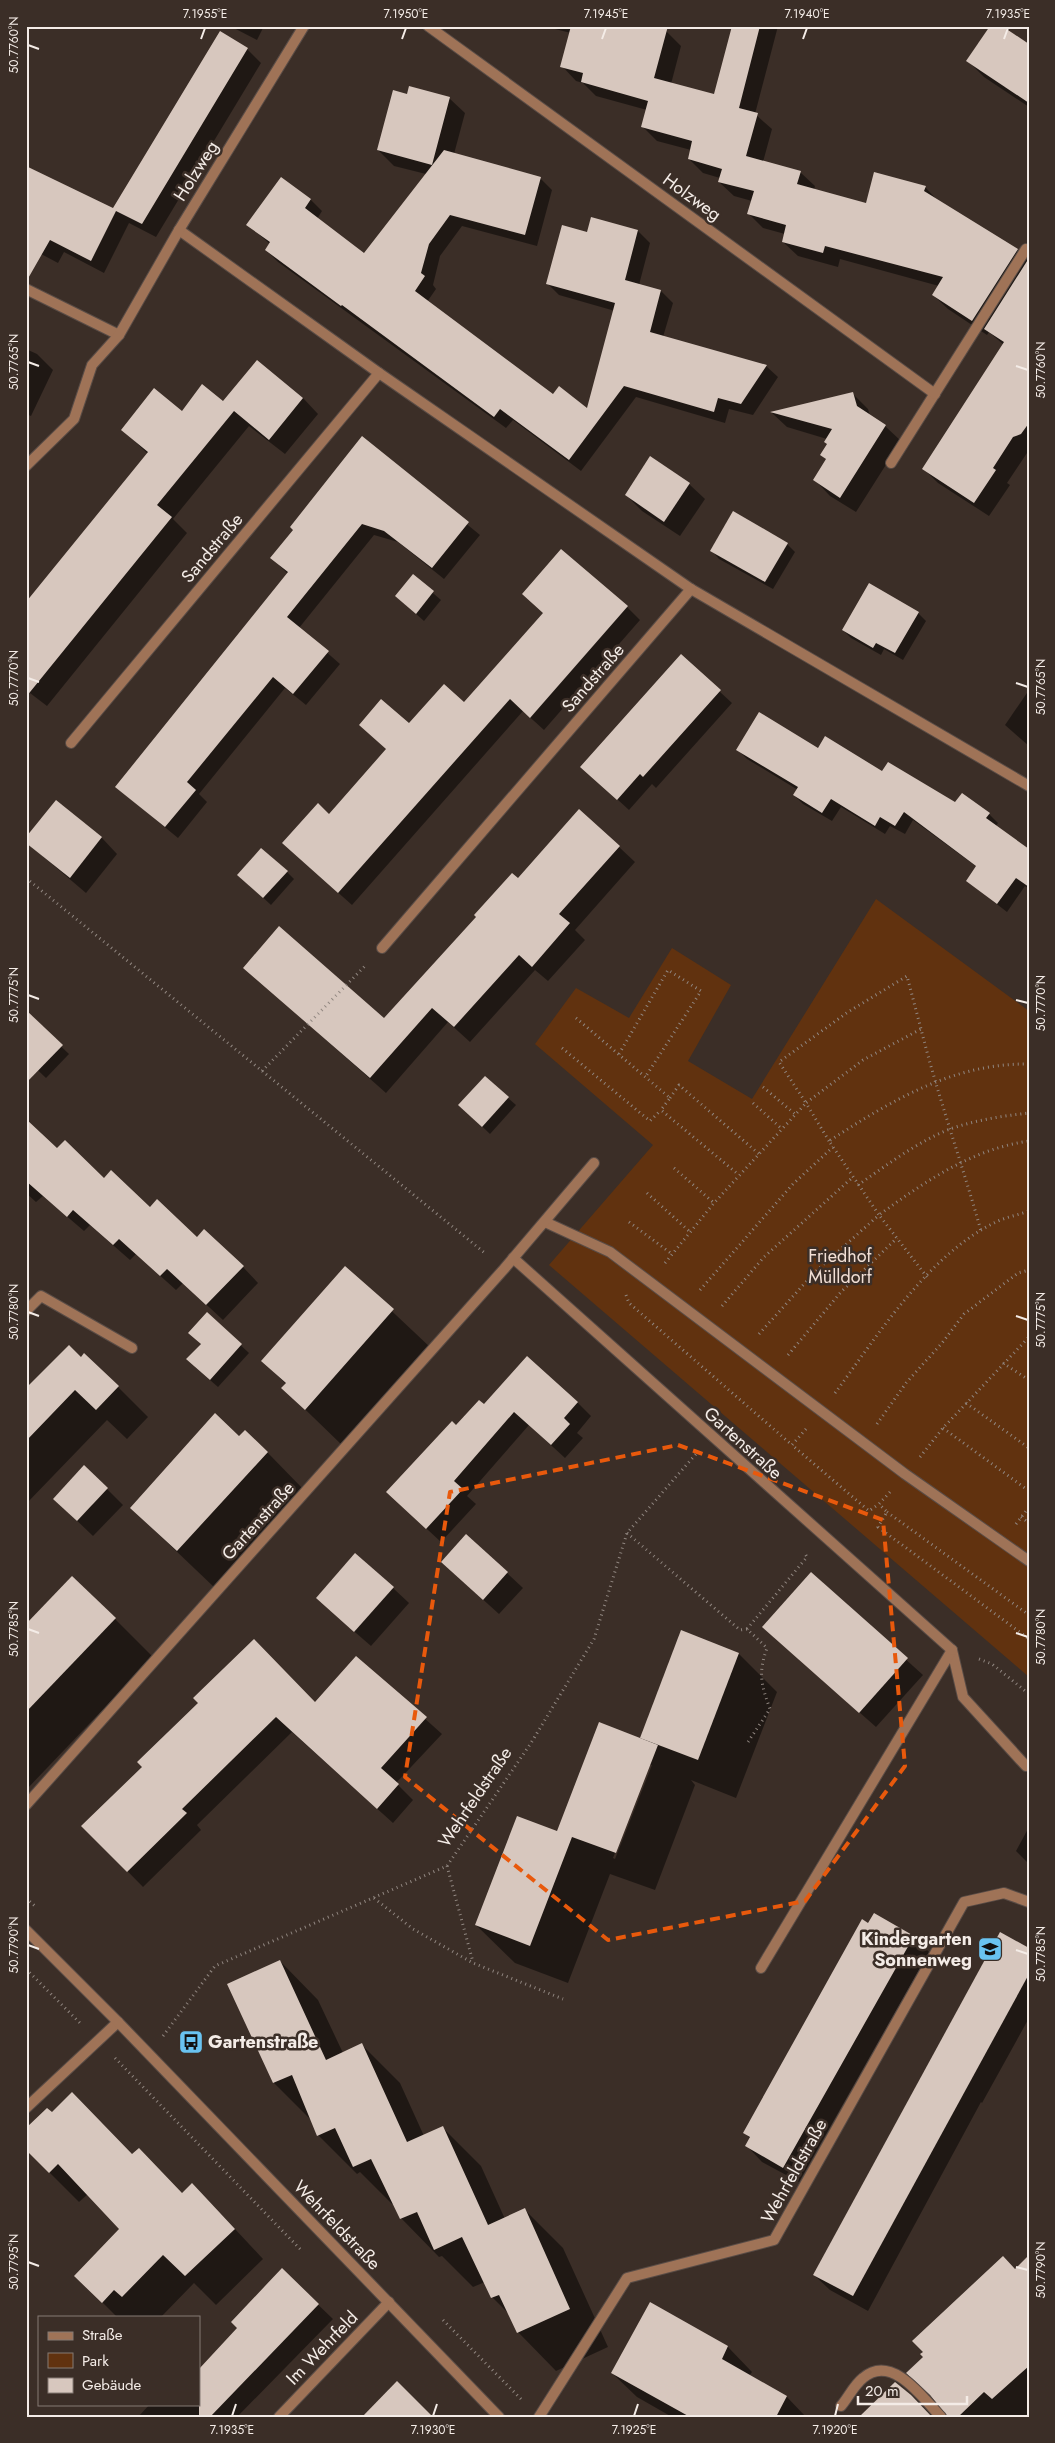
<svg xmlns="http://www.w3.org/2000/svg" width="1055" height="2443" viewBox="0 0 1055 2443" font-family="Jost,sans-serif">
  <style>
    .green { fill: #61320f }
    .shadow { fill: #0007; fill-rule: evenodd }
    .building { fill: #d7c7be }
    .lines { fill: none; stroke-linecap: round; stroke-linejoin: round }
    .lane-casing { stroke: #594c46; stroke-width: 12 }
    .street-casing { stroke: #594c46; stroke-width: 12 }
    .path { stroke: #918781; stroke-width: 3; stroke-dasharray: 1 4; stroke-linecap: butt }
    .lane { stroke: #9f7357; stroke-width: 10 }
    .street { stroke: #9f7357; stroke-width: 10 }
    .marked { fill: none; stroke: #e8590c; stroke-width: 4; stroke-dasharray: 10 6; stroke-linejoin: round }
    .ticks { fill: none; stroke: #f4ece7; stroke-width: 2 }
    .labels { text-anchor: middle; stroke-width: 5; stroke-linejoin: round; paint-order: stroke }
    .street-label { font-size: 18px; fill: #f4ece7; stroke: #3b2e27 }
    .park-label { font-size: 18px; fill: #f2dfd5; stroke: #3b2e27 }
    .poi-label { font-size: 18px; font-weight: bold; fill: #f4ece7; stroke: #3b2e27; text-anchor: end }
    .neatline { fill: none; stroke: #f4ece7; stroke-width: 2 }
    .ticks-label { font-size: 12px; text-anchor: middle; fill: #f4ece7 }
  </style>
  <rect width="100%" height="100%" fill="#3b2e27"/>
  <polygon class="green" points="876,899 1029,1011 1029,1677 549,1265 653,1145 535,1044 576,988 629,1018 672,948 731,985 688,1061 752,1099"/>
  <g class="shadow">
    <polygon points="230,26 264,26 257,40"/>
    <polygon points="543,26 648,26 666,31 681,46 671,84 714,96 739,26 778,26 755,114 772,129 763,162 800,172 815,186 814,190 867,205 925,187 939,202 1017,250 1028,261 1029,450 1007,483 1010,485 989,516 938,483 924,469 1004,345 989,332 987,335 948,309 933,295 939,286 840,259 838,267 798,256 783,242 785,234 763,228 749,214 752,201 734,196 719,182 720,178 703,173 689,159 691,150 657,141 643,127 647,110 596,96 583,83 576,81 562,66 571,33"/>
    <polygon points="221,33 247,49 261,63 156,237 129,223 104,273 64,252 58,263 26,246 113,209"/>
    <polygon points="1029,46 1029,107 984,77 968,61"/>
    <polygon points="408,95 449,98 465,113 454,154 540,178 552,190 537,246 462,226 440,256 433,285 436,289 427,302 554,396 588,410 615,311 559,295 547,283 588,233 592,219 638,231 650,243 639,285 661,291 673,303 663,337 766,366 778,377 753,415 729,409 725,423 636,397 581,471 513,420 506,428 278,262 266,250 270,244 248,225 310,199 322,211 317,219 364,255 426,174 394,166 378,150"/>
    <polygon points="26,349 37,354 53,370 31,416 26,414"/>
    <polygon points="853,394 868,409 870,416 885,426 901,441 856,512 830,496 815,480 827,460 822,455 828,445 827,439 787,427 772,413"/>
    <polygon points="303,398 318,414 285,454 249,426 173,519 187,533 47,706 26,690 148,454 123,430 182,412 224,403"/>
    <polygon points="362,438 480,535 444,579 398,542 374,535 299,628 340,664 306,705 285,688 199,794 207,802 178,838 116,787 288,574 272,558"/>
    <polygon points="689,484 705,499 680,536 642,511 626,495"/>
    <polygon points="787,544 795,552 773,589 719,559 712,551"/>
    <polygon points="413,576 441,600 424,621 396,596"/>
    <polygon points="870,585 918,613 926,621 903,660 884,649 881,655 851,638 843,630"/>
    <polygon points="627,607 640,620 544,730 523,711 352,905 297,856 409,725 464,704"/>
    <polygon points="681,656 732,703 656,788 652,784 629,810 582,767"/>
    <polygon points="1029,690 1029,746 1005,725"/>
    <polygon points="738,750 818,750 882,773 955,804 989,814 998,823 996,826 1029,851 1029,889 1025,886 1007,912 967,881 977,867 913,820 905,834 890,826 885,834 841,807 832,821 803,804 794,795 798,790 747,759"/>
    <polygon points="56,802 102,838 117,854 86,893 26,842"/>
    <polygon points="619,847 635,862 575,930 585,940 548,981 535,970 470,1042 448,1022 386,1093 245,968 384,1020 518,880"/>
    <polygon points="287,872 294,879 271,905 246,882"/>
    <polygon points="26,1013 69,1054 46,1078 26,1059"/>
    <polygon points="508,1098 516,1105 490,1134 468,1113"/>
    <polygon points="26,1120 58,1150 243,1267 258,1283 223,1320 183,1283 176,1290 136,1254 130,1260 90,1225 84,1231 43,1196 36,1202 26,1193"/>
    <polygon points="345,1267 431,1348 344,1447 283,1388 286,1384 262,1360"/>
    <polygon points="207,1314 249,1353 218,1387 195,1367"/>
    <polygon points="81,1358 118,1387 148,1417 127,1439 107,1420 26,1504 26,1390"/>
    <polygon points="578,1403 591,1416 577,1433 583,1438 565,1458 529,1425 467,1496 476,1504 441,1542 402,1506 456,1426 484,1406"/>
    <polygon points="239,1438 267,1452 305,1491 216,1589 131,1508"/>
    <polygon points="85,1467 123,1505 93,1536 70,1514"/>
    <polygon points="507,1573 523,1588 499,1614 458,1577"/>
    <polygon points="811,1574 923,1675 876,1727 780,1642"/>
    <polygon points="393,1588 409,1603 371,1646 333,1613"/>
    <polygon points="115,1619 153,1657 26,1790 26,1626"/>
    <path d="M681,1632L739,1654L777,1692L736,1798L691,1780L695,1785L655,1890L610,1874L568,1983L515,1963L476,1925L558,1832L645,1742L641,1737ZM649,1765H652L615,1859L613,1858Z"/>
    <polygon points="356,1657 442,1734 396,1783 413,1800 393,1823 292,1732 197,1825 201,1830 143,1887 83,1826 143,1767 199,1703 315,1704"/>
    <polygon points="1029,1827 1029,1864 1016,1851"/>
    <polygon points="874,1915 914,1937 929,1952 799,2182 762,2162 747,2146 751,2139 744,2133"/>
    <polygon points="1029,1949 1029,2018 982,2103 981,2102 868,2311 830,2290 814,2275"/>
    <polygon points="280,1961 318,2000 343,2053 362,2045 400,2083 424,2136 443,2128 481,2166 505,2219 525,2210 563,2248 608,2347 556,2371 518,2332 509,2314 493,2298 485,2282 473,2287 442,2256 439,2257 401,2218 394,2204 392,2204 360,2172 357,2174 318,2135 312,2121 274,2083"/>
    <polygon points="26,2149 133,2155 182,2194 221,2214 263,2259 216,2305 194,2283 161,2317 117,2317 76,2276 121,2229 88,2194 79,2202"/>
    <polygon points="282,2270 333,2319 237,2417 138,2417 150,2404 199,2404 199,2370 239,2328"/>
    <polygon points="1016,2270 1029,2276 1029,2412 1024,2417 947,2417 947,2412 907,2373"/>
    <polygon points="651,2304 728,2347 752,2372 749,2376 787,2397 806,2417 672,2417 637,2397 612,2373"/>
  </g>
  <g class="building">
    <polygon points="571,26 668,26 654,78 714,94 732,26 760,26 739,108 758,113 746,156 801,171 797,184 866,203 874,172 926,186 924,191 1018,249 972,321 932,295 943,277 825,246 823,253 782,242 786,225 747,214 754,191 718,182 722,169 688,159 692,141 641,127 648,101 581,82 583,73 560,67"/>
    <polygon points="990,26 1002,26 1029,44 1029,103 966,61"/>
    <polygon points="220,31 248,48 142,224 116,211 91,261 50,240 26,282 26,166 113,208"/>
    <polygon points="409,86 450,97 432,165 377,150 393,90 407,94"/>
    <polygon points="444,150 541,177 525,235 450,215 429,244 421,273 425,276 415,291 553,394 559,386 587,408 615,303 546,284 562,225 587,232 591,217 638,230 625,280 661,290 650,332 767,365 741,404 718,398 714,412 624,386 569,460 500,409 494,417 342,305 341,306 265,250 270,242 246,225 281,177 311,199 305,208 364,253"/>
    <polygon points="1029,258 1029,423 1021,434 1013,437 993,468 996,470 974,503 922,469 1004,342 984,329"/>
    <polygon points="257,360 303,398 269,440 234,411 157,505 172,517 26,697 26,602 148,452 121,430 154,388 182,411 202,384 223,401"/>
    <polygon points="853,392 857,406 886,425 840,498 813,480 826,459 820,455 827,444 824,442 832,429 770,412"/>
    <polygon points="362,436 469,522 432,568 384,531 362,524 287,617 329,651 293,694 273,677 187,782 196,790 165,827 115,787 288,572 270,558 293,530 290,527"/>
    <polygon points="650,456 690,483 664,522 625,495"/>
    <polygon points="733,511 788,543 765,582 710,551"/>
    <polygon points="561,549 628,606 530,718 510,699 338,893 282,843 318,803 329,814 386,749 359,725 381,699 409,723 444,684 464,702 543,613 522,594"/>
    <polygon points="413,574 434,591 416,614 395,596"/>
    <polygon points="869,583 919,612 895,653 876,643 873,648 842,630"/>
    <polygon points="681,654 721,690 643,777 640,774 617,800 580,767"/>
    <polygon points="759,712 818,748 825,736 882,771 888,762 955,802 962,793 990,813 986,818 1029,849 1029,887 1016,878 997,904 966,881 976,866 904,812 895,826 880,817 875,826 831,799 822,813 793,795 798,787 736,750"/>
    <polygon points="56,800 102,837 70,878 26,843 26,837"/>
    <polygon points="579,809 620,846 559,914 570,923 532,967 519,955 454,1027 432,1008 370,1078 243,968 279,926 384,1018 476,917 474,915 512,873 518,878"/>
    <polygon points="261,848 288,871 263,898 237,875"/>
    <polygon points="26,1010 63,1045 26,1083"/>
    <polygon points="485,1076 509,1097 482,1127 458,1105"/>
    <polygon points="26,1119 57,1148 65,1140 104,1178 111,1170 150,1207 157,1199 197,1237 204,1229 244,1266 206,1305 167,1269 160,1276 119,1239 113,1245 73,1210 67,1217 26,1181"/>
    <polygon points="345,1266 394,1309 305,1410 281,1388 286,1383 261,1361"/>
    <polygon points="207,1312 242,1344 210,1380 186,1359 201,1344 188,1333"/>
    <polygon points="69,1345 81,1357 84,1353 119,1386 96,1410 75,1390 26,1441 26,1388"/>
    <polygon points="527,1356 578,1402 564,1418 570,1424 551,1445 514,1412 454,1481 463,1489 426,1529 386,1492 452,1421 456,1425 479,1400 484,1404"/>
    <polygon points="215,1413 239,1436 245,1430 268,1452 177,1551 130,1508"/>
    <polygon points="84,1465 108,1488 77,1521 53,1499"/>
    <polygon points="466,1534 508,1572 483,1600 441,1562"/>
    <polygon points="355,1553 394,1587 354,1632 316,1598"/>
    <polygon points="811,1572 908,1658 859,1713 762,1627"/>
    <polygon points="72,1576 116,1618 26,1712 26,1624"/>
    <polygon points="681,1630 739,1653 698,1760 640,1738"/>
    <polygon points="254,1639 315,1702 356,1656 427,1717 381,1768 399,1784 377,1809 276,1717 182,1809 187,1813 127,1872 81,1826 142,1767 137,1762 198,1703 193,1698"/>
    <polygon points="599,1722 658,1745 616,1853 572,1837 530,1946 475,1925 517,1816 557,1831"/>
    <polygon points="874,1913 914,1936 783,2168 745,2146 750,2137 743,2133 862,1919 868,1923"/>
    <polygon points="1000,1932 1029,1948 1029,1974 853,2296 813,2275"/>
    <polygon points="280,1960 326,2060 362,2043 407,2142 443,2126 488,2225 525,2208 570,2309 517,2333 499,2295 491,2298 462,2237 434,2250 417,2212 400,2219 371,2159 353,2167 335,2128 317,2136 292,2075 273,2083 227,1984"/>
    <polygon points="72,2092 132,2154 139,2148 182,2193 192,2183 235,2229 185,2276 163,2255 122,2297 114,2290 102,2303 74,2276 119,2229 58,2164 49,2173 26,2150 26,2128 47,2108 52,2112"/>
    <polygon points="1029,2255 1029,2366 992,2399 984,2392 958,2417 948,2417 930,2395 906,2373 923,2357 920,2354 923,2352 912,2341 1003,2256 1015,2269"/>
    <polygon points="282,2268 319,2304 210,2417 199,2417 199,2369 237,2328 231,2322"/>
    <polygon points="650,2302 728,2346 722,2359 787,2396 776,2417 690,2417 611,2373"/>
    <polygon points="397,2381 433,2417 362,2417"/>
    <polygon points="895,2382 911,2395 932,2417 859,2417"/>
  </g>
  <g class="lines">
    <defs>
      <g id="lane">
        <polyline points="891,463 1026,249"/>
        <polyline points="545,1222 610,1252 905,1474 1029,1561"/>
        <polyline points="952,1650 963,1697 1026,1766"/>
        <polyline points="761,1968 952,1650"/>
        <polyline points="26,2108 118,2022"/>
        <path d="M841,2406C848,2398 854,2385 863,2378C892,2353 923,2398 941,2417"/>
      </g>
      <g id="street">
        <polyline points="428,26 935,394"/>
        <polyline points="179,230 379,373 691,589 1029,786"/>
        <polyline points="26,289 119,335"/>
        <polyline points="26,466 74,419 92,365 119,335 179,230 304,26"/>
        <polyline points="71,743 379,373"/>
        <polyline points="382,948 691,589"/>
        <polyline points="513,1258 952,1650"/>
        <polyline points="26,1311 41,1296 132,1348"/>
        <polyline points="26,1805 504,1269 594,1163"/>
        <polyline points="26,1930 118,2022 499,2417"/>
        <polyline points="279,2417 389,2302"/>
        <polyline points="539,2417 627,2278 774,2240 964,1902 1004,1893 1029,1902"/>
      </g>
    </defs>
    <use href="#lane" class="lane-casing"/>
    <use href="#street" class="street-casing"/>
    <g class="path">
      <polyline points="26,878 486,1254"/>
      <polyline points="576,1018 670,1098 661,1110 739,1175"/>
      <polyline points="562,1048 650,1121 661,1110"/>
      <polyline points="619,1054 668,970 701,991 646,1076"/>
      <polyline points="262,1071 366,965"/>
      <polyline points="763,1087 795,1114"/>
      <polyline points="670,1098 679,1085 759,1154"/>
      <polyline points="753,1103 782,1129"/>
      <path d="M829,1141L806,1103L863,1060L921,1029C938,1097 962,1163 981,1231"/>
      <polyline points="674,1168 714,1203"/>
      <path d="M858,1185C887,1165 917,1142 950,1129C976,1120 1002,1116 1029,1113"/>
      <polyline points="647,1193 689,1231"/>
      <polyline points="629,1222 672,1254"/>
      <polyline points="665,1263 714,1203 806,1103 779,1062 848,1012 907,976 921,1029"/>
      <path d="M927,1277L879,1215C924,1182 972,1149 1029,1141"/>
      <polyline points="700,1290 793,1184 833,1147"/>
      <polyline points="626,1295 629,1303 792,1445"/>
      <polyline points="722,1306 764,1257 853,1177"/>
      <path d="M759,1334L814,1273L879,1215L829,1141C891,1101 953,1063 1029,1064"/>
      <polyline points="788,1355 841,1292 897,1238"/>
      <polyline points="1003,1363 1029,1380"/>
      <path d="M835,1393C878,1335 929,1254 996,1222C1006,1217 1018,1215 1029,1211"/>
      <polyline points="966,1403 1029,1448"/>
      <polyline points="877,1424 906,1383 942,1343 964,1314 1018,1273 1029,1270"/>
      <polyline points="943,1428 1029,1491"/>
      <polyline points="806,1429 792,1445 869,1511 879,1504"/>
      <polyline points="920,1457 943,1428 1029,1337"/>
      <polyline points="890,1492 879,1504 887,1512 878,1527 1029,1639"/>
      <polyline points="887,1512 1029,1615"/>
      <polyline points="1021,1517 1029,1523"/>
      <polyline points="1016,1524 1029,1507"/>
      <path d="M627,1533L740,1630L747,1629L767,1648C758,1673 761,1684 770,1709L746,1745"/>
      <polyline points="747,1629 807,1557 804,1552"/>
      <polyline points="979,1659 992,1664 1029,1694"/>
      <polyline points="447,1866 473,1962"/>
      <polyline points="26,1898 37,1908"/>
      <polyline points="374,1898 413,1929 473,1963 563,1999"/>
      <polyline points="26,1969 82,2025"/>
      <polyline points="163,2036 215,1966 447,1866 531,1743 594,1639 627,1533 696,1454"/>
      <polyline points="115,2058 302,2251"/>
      <polyline points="443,2320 521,2399"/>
    </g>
    <use href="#lane" class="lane"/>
    <use href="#street" class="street"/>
  </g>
  <path class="marked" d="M678,1445L883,1520L905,1766L805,1901L608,1940L405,1777L450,1492Z"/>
  <path class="ticks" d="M201,39L205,28M402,39L406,28M602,39L606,28M803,39L807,28M1004,39L1008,28M28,45L39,49M28,362L39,366M1016,366L1028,370M28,678L39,682M1016,683L1028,687M28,995L39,999M1016,1000L1028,1003M28,1312L39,1316M1016,1316L1028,1320M28,1629L39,1633M1016,1633L1028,1637M28,1945L39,1949M1016,1950L1028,1954M28,2262L39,2266M1016,2267L1028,2270M232,2416L236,2404M433,2416L437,2404M634,2416L638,2404M835,2416L838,2404"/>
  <defs>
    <symbol id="school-square" viewBox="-11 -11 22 22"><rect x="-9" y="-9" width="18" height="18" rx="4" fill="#69c3f1" stroke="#3b2e27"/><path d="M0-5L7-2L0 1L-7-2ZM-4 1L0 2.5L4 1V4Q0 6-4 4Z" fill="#111"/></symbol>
    <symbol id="bus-square" viewBox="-11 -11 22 22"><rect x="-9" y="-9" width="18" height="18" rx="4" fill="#69c3f1" stroke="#3b2e27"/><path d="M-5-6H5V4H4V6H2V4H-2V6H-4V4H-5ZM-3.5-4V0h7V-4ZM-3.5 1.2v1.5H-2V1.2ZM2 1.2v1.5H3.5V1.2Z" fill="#111"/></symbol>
  </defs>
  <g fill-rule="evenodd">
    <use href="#school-square" x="976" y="1935" width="28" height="28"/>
    <use href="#bus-square" x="177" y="2028" width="28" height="28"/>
  </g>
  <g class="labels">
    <g class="street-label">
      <text transform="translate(196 171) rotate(-58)" y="6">Holzweg</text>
      <text transform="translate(692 197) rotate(36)" y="6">Holzweg</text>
      <text transform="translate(212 548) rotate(-50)" y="6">Sandstraße</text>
      <text transform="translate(593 678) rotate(-49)" y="6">Sandstraße</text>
      <text transform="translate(743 1443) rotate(42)" y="6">Gartenstraße</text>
      <text transform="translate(258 1521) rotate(-48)" y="6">Gartenstraße</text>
      <text transform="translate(475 1797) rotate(-56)" y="6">Wehrfeldstraße</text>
      <text transform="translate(794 2171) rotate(-61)" y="6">Wehrfeldstraße</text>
      <text transform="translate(337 2225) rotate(46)" y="6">Wehrfeldstraße</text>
      <text transform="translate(322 2348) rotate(-46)" y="6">Im Wehrfeld</text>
    </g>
    <g class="park-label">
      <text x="840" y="1262">Friedhof<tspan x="840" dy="21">Mülldorf</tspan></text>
    </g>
    <g class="poi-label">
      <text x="972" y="1945">Kindergarten<tspan x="972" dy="21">Sonnenweg</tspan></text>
      <text x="208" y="2048" text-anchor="start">Gartenstraße</text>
    </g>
  </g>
  <rect width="1055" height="2443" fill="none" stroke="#3b2e27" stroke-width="55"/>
  <rect x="38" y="2316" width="162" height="90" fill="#3b2e27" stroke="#857a74"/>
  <rect x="48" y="2332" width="25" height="8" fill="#9f7357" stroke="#857a74"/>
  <text x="82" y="2340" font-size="15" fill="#f4ece7">Straße</text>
  <rect x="48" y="2353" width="25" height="15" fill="#61320f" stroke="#857a74"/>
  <text x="82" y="2366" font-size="15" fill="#f4ece7">Park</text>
  <rect x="48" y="2378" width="25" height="15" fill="#d7c7be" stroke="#857a74"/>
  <text x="82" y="2390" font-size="15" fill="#f4ece7">Gebäude</text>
  <path d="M858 2396v8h109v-8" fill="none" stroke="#f4ece7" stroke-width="2.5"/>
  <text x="865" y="2396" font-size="15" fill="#f4ece7" stroke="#3b2e27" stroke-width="4" paint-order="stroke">20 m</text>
  <rect x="28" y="28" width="1000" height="2388" class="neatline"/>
  <g class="ticks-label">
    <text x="205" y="18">7.1955°E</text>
    <text x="406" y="18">7.1950°E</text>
    <text x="606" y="18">7.1945°E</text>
    <text x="807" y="18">7.1940°E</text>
    <text x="1008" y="18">7.1935°E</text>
    <text transform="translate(14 45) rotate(-90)" y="4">50.7760°N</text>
    <text transform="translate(14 362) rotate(-90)" y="4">50.7765°N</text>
    <text transform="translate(1041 370) rotate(-90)" y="4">50.7760°N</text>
    <text transform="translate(14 678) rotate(-90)" y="4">50.7770°N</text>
    <text transform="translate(1041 687) rotate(-90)" y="4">50.7765°N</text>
    <text transform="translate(14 995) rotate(-90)" y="4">50.7775°N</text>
    <text transform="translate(1041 1003) rotate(-90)" y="4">50.7770°N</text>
    <text transform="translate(14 1312) rotate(-90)" y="4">50.7780°N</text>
    <text transform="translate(1041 1320) rotate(-90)" y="4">50.7775°N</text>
    <text transform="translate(14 1629) rotate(-90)" y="4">50.7785°N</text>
    <text transform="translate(1041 1637) rotate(-90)" y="4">50.7780°N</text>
    <text transform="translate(14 1945) rotate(-90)" y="4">50.7790°N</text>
    <text transform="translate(1041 1954) rotate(-90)" y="4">50.7785°N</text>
    <text transform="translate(14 2262) rotate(-90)" y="4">50.7795°N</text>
    <text transform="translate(1041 2270) rotate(-90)" y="4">50.7790°N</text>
    <text x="232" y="2434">7.1935°E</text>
    <text x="433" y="2434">7.1930°E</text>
    <text x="634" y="2434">7.1925°E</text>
    <text x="835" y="2434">7.1920°E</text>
  </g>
</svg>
